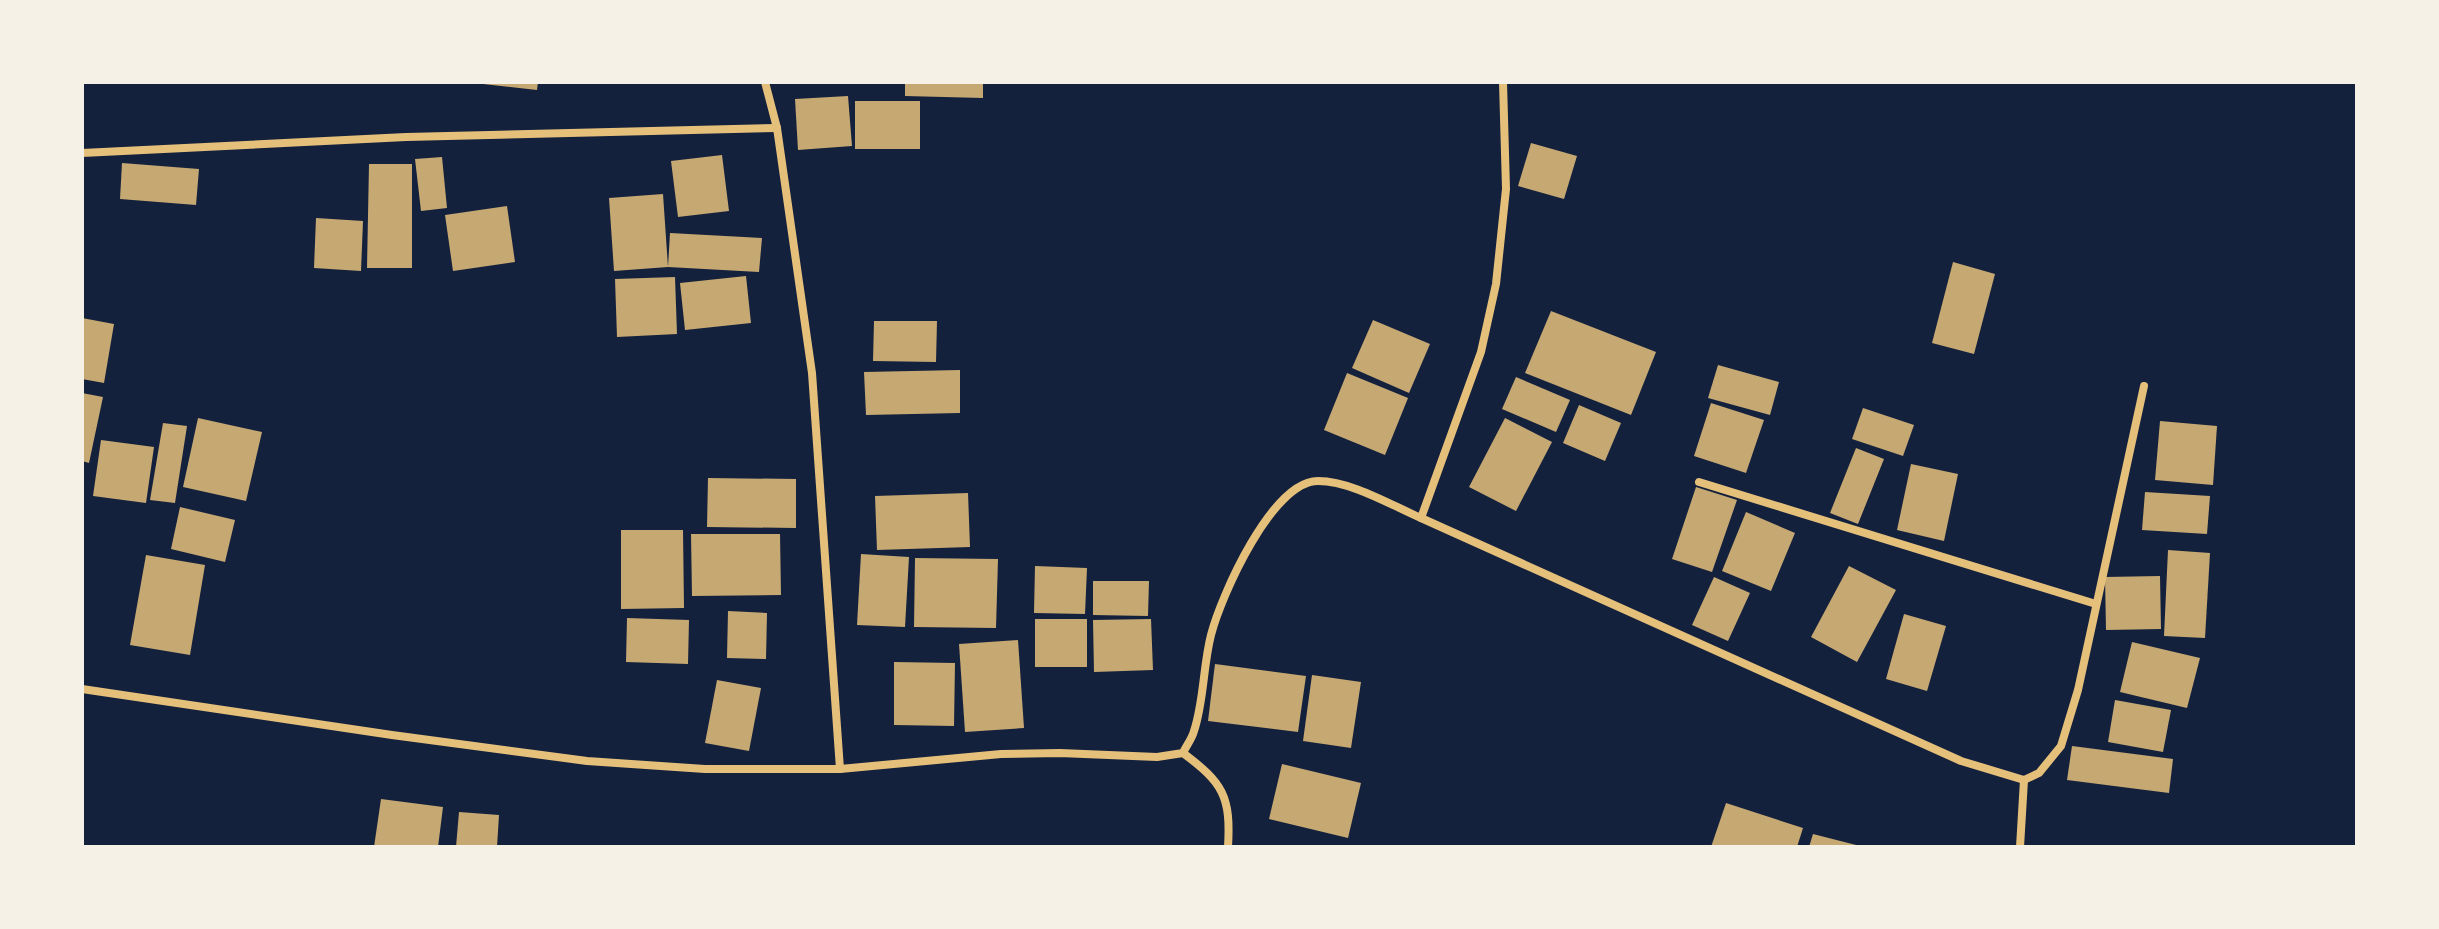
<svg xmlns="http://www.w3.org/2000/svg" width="2439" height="929" viewBox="0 0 2439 929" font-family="Roboto,sans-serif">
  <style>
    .building { fill: #c6a872 }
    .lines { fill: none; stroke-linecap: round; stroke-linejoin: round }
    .minor { stroke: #e5c07b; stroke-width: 8 }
  </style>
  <rect width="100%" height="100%" fill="#14213d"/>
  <g class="building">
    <polygon points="484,82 538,82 537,90 483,84"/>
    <polygon points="905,82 983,82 983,98 905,96"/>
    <polygon points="848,96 852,146 798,150 795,99"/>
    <rect x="855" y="101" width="65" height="48"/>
    <polygon points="1531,143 1577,156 1564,199 1518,186"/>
    <polygon points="722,155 729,211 678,217 671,161"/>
    <polygon points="442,157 447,208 421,211 415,159"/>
    <polygon points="122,163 199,169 196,205 120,199"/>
    <polygon points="369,164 412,164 412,268 367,268"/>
    <polygon points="663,194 668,267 670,233 762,238 759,272 668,267 614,271 609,198"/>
    <polygon points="507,206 515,262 453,271 445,215"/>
    <polygon points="316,218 363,221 361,271 314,268"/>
    <polygon points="1953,262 1995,274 1974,354 1932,343"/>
    <polygon points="746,276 751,323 685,330 680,283"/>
    <polygon points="675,277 677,334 617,337 615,279"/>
    <polygon points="1551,311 1656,352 1631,415 1525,373"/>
    <polygon points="82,318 114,324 104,383 82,379"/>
    <polygon points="1373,320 1430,344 1409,393 1352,368"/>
    <polygon points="874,321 937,321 936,362 873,361"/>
    <polygon points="1718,365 1779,382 1770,415 1708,398"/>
    <polygon points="960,370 960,413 866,415 864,372"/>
    <polygon points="1347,373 1408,398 1385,455 1324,430"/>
    <polygon points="1516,377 1570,400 1556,432 1502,409"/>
    <polygon points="82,393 103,397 89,463 82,461"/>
    <polygon points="1711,403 1764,420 1746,473 1694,456"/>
    <polygon points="1579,405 1621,423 1605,461 1563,443"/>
    <polygon points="1863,408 1914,425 1903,456 1852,439"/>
    <polygon points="198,418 262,432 246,501 183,487"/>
    <polygon points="1505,418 1552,442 1516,511 1469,487"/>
    <polygon points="2160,421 2217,426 2213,485 2155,480"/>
    <polygon points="163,423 187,426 175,503 150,500"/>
    <polygon points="101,440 154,447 146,503 93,496"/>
    <polygon points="1856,448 1884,459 1858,524 1830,513"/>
    <polygon points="1911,464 1958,474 1944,541 1897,530"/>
    <polygon points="708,478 796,479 796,528 707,527"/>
    <polygon points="1696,487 1737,500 1712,572 1672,559"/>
    <polygon points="2145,492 2210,496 2207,534 2142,530"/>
    <polygon points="968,493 970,547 877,550 875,496"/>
    <polygon points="180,507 235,520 225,562 171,549"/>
    <polygon points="1746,512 1795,533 1771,591 1722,571"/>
    <polygon points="621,530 683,530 684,608 621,609"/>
    <polygon points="691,534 780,534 781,595 692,596"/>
    <polygon points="2168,550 2210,553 2205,638 2164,636"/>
    <polygon points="861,554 909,557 905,627 857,625"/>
    <polygon points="146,555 205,565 190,655 130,645"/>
    <polygon points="915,558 998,559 996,628 914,627"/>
    <polygon points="1035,566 1087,568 1085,614 1034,613"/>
    <polygon points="1849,566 1896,590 1857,662 1811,637"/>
    <polygon points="2160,576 2161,629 2106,630 2105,577"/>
    <polygon points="1714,577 1750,593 1728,641 1692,625"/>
    <polygon points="1093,581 1149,581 1148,616 1093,615"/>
    <polygon points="728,611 767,613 766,659 727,658"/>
    <polygon points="1904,614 1946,626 1927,691 1886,679"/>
    <polygon points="627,618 689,620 688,664 626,662"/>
    <rect x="1035" y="619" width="52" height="48"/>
    <polygon points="1151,619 1153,670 1094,672 1093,620"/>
    <polygon points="1018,640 1024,728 965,732 959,644"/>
    <polygon points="2132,642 2200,658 2187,708 2120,692"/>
    <polygon points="894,662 955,663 954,726 894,725"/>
    <polygon points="1215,664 1306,676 1298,732 1208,721"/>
    <polygon points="1312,675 1361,682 1351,748 1303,741"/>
    <polygon points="717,680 761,688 749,751 705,743"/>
    <polygon points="2115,700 2171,710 2163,752 2108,742"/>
    <polygon points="2072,746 2173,759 2169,793 2067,780"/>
    <polygon points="1282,764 1361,783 1348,838 1269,819"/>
    <polygon points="381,799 443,807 438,847 374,847"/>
    <polygon points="1726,803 1803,828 1797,847 1711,847"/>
    <polygon points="459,812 499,815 497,847 456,847"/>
    <polygon points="1813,834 1860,846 1860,847 1809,847"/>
  </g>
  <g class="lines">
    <g class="minor">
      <polyline points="765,82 777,128 812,373 840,769"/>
      <polyline points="82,153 406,137 777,128"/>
      <polyline points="1699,482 2096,604"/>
      <polyline points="1421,518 1961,761 2024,780 2039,773 2061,746 2078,690 2144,386"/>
      <path d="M82,689L392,735L587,761L705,769H840L1001,754L1060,753L1157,757L1183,753C1186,746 1192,739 1194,731C1204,701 1203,666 1211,635C1221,596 1272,481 1318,481C1351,481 1391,505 1421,518L1481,352L1496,284L1506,189L1503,82"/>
      <path d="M1183,753C1223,783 1231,796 1228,847"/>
      <polyline points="2020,847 2024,780"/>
    </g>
  </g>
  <rect width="2439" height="929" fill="none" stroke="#f6f1e7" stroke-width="168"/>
</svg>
